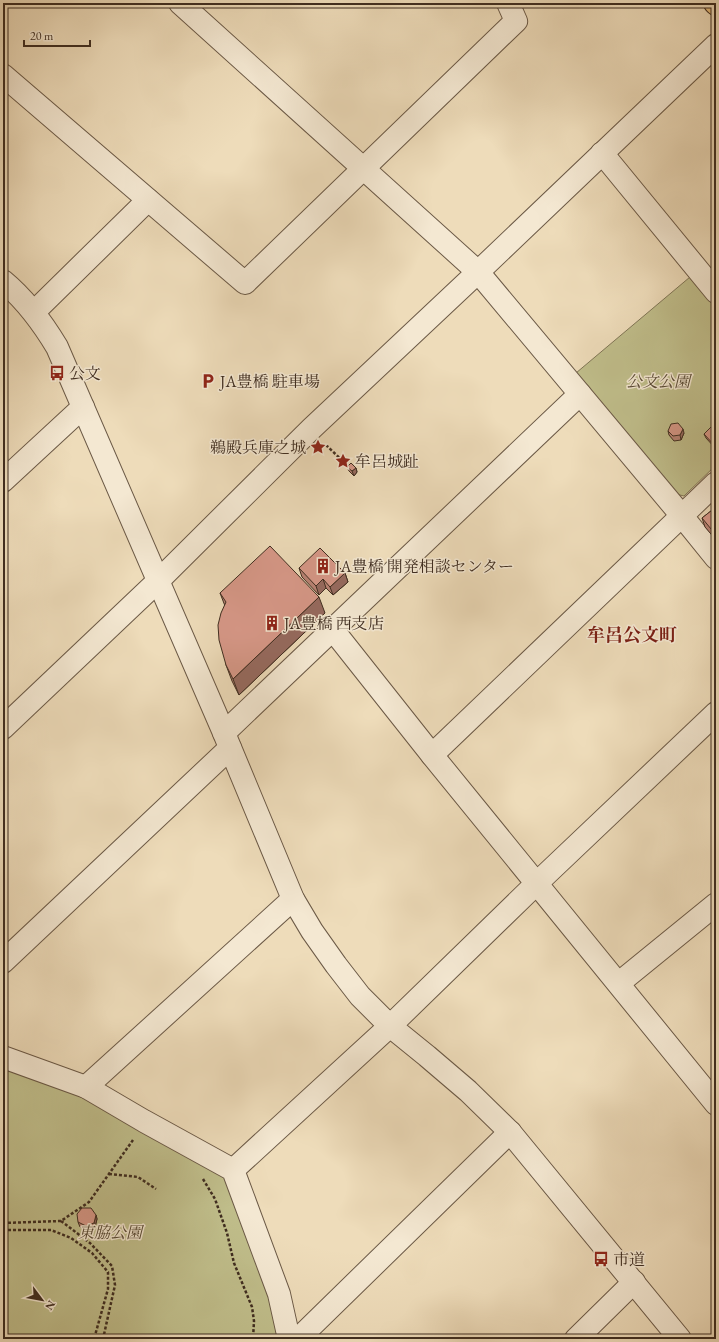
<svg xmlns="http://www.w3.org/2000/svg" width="719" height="1342" viewBox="0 0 719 1342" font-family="'EB Garamond','Noto Serif JP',serif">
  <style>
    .green { fill: #c0be8b; stroke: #807656 }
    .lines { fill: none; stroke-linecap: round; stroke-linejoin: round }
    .minor-casing { stroke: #6b5946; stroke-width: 24 }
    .major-casing { stroke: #3f2d20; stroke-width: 24 }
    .path { stroke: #3f2d20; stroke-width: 2.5; stroke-dasharray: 3 2; stroke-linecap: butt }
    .minor { stroke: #f4e8d2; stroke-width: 22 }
    .major { stroke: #e7be7d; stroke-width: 22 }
    .wall { fill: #b98375; stroke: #3f2d20 }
    .shaded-wall { fill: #966a5f; stroke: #3f2d20 }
    .building { fill: #d79888; stroke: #3f2d20 }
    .labels { text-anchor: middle; stroke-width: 3; stroke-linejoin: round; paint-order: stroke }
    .poi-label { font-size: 16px; fill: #3f2d20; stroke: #f4e8d2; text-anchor: start }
    .park-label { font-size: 16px; font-style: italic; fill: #594a35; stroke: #f4e8d2 }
    .quarter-label { font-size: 18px; font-weight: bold; fill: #7a1f14; stroke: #f4e8d2 }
  </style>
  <rect width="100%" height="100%" fill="#eedcba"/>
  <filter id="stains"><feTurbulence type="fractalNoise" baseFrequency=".005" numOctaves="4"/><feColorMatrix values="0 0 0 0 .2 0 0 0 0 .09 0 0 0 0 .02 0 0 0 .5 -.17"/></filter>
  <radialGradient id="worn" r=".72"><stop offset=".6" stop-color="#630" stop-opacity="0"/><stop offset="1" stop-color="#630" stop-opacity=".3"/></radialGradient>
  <g class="green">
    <polygon points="690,277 716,308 716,465 684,496 676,494 576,373"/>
    <polygon points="3,1066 66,1088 225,1175 272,1300 279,1339 3,1339"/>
  </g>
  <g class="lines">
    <defs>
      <g id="minor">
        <polyline points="180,3 478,272 682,516 716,558"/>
        <polyline points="3,75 245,283 516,21 508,3"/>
        <polyline points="602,153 716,292"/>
        <path d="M3,281C26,300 42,322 57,347L224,733L293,899L312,931L336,965L360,996L390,1026L427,1056L468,1091L510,1132L680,1339"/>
        <polyline points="34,312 148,200"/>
        <polyline points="3,481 83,407"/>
        <polyline points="333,630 432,755 716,1104"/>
        <polyline points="3,728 158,581 311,429 478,272 716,45"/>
        <polyline points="224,733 580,394"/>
        <polyline points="432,755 716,483"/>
        <polyline points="3,962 230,748"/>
        <polyline points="619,983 716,904"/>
        <polyline points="3,1057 86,1087 144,1121 233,1170 279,1294 289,1339"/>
        <polyline points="86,1087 293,899"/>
        <polyline points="233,1170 390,1026 537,883 716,713"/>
        <polyline points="298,1339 510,1132"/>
        <polyline points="576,1339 634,1282"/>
      </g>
      <polyline id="major" points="715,3 716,4"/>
    </defs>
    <use href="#minor" class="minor-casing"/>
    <use href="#major" class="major-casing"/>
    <g class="path">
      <polyline points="326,445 349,467"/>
      <polyline points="109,1174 138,1177 156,1189"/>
      <polyline points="203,1179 215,1199 227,1233 234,1263 252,1307 254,1321 253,1339"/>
      <polyline points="61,1221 90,1243 112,1266 115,1285 103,1339"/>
      <polyline points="3,1223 61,1221 89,1202 133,1140"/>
      <polyline points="3,1230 51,1230 71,1238 92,1253 108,1272 108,1289 94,1339"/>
    </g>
    <use href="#minor" class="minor"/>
    <use href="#major" class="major"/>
  </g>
  <g class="wall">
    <polygon points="716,422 716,449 706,438 704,434"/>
    <polygon points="668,431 684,433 681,440 674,441 669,435"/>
    <polygon points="347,467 356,468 357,472 354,476 349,471"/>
    <polygon points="716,507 716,540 705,527 702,518"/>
    <polygon points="299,568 345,573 348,582 333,595 326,588 319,595 302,577"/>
    <polygon points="220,593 325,613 239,695 232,681 226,665 225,606"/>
    <polygon points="96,1215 97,1219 95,1227 88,1231 80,1227 78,1222"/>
  </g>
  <g class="shaded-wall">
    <polygon points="683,429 684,433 681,440 680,435"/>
    <polygon points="356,468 357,472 354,476 352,471"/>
    <polygon points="345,573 348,582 333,595 330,587"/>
    <polygon points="323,579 326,588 319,595 316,586"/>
    <polygon points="319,597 325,613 239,695 233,679"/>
    <polygon points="96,1215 97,1219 95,1227 94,1223"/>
  </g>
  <g class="building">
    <polygon points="716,422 716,445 715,446 704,434"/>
    <polygon points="678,423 683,429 680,435 673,436 668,431 671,424"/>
    <polygon points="351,463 356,468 352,471 347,467"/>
    <polygon points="716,507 716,535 702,518"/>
    <polygon points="270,546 319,597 233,679 226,665 219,640 218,625 221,613 226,602 220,593"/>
    <polygon points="320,548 345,573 330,587 323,579 316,586 299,568"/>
    <polygon points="82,1208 91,1208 96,1215 94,1223 86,1226 78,1222 77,1214"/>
  </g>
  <defs>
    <symbol id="bus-bare" viewBox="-9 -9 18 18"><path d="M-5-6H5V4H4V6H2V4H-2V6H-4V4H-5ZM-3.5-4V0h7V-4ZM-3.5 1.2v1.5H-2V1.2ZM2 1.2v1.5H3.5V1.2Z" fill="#8f2418" stroke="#f4e8d2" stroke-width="2.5" paint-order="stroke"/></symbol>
    <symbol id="parking-bare" viewBox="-9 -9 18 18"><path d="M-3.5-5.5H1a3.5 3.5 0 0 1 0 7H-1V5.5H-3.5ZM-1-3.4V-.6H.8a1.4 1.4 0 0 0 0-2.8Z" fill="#8f2418" stroke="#f4e8d2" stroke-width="2.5" paint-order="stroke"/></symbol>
    <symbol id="sight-bare" viewBox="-9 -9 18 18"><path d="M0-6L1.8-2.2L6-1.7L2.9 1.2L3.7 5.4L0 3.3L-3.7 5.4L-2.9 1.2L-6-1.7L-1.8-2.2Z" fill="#8f2418" stroke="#f4e8d2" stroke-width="2.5" paint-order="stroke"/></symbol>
    <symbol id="building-bare" viewBox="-9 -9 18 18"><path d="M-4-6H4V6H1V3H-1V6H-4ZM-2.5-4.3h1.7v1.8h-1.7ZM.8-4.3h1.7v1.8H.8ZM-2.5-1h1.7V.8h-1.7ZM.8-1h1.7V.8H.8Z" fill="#8f2418" stroke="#f4e8d2" stroke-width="2.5" paint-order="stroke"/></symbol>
  </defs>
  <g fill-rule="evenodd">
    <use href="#bus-bare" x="46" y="362" width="22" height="22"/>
    <use href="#parking-bare" x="197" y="370" width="22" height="22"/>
    <use href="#sight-bare" x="307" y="436" width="22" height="22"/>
    <use href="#sight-bare" x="332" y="450" width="22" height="22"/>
    <use href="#building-bare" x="312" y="555" width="22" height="22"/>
    <use href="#building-bare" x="261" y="612" width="22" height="22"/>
    <use href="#bus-bare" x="590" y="1248" width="22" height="22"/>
  </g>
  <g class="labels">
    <g class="poi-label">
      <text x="69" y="379">公文</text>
      <text x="220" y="387">JA豊橋 駐車場</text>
      <text x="306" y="453" text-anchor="end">鵜殿兵庫之城</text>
      <text x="355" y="467">牟呂城趾</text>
      <text x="335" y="572">JA豊橋 開発相談センター</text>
      <text x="284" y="629">JA豊橋 西支店</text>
      <text x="613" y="1265">市道</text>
    </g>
    <g class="park-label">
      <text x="658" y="387">公文公園</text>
      <text x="110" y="1238">東脇公園</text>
    </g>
    <g class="quarter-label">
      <text x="632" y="641">牟呂公文町</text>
    </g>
  </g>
  <rect width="719" height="1342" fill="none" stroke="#eedcba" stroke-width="16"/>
  <rect x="4" y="4" width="711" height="1334" fill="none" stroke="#3f2d20" stroke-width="2"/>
  <rect x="8" y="8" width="703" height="1326" fill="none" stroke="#3f2d20"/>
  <g transform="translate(42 1300) rotate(122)" stroke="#f4e8d2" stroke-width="3" paint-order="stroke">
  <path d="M0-3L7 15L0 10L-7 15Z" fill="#3f2d20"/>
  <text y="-6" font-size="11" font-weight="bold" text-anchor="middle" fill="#3f2d20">N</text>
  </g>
  <path d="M24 40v6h66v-6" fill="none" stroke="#3f2d20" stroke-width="2"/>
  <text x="30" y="40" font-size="12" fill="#3f2d20" stroke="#f4e8d2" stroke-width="3" paint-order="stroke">20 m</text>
  <rect width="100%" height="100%" filter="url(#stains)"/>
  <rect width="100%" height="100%" fill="url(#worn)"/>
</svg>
